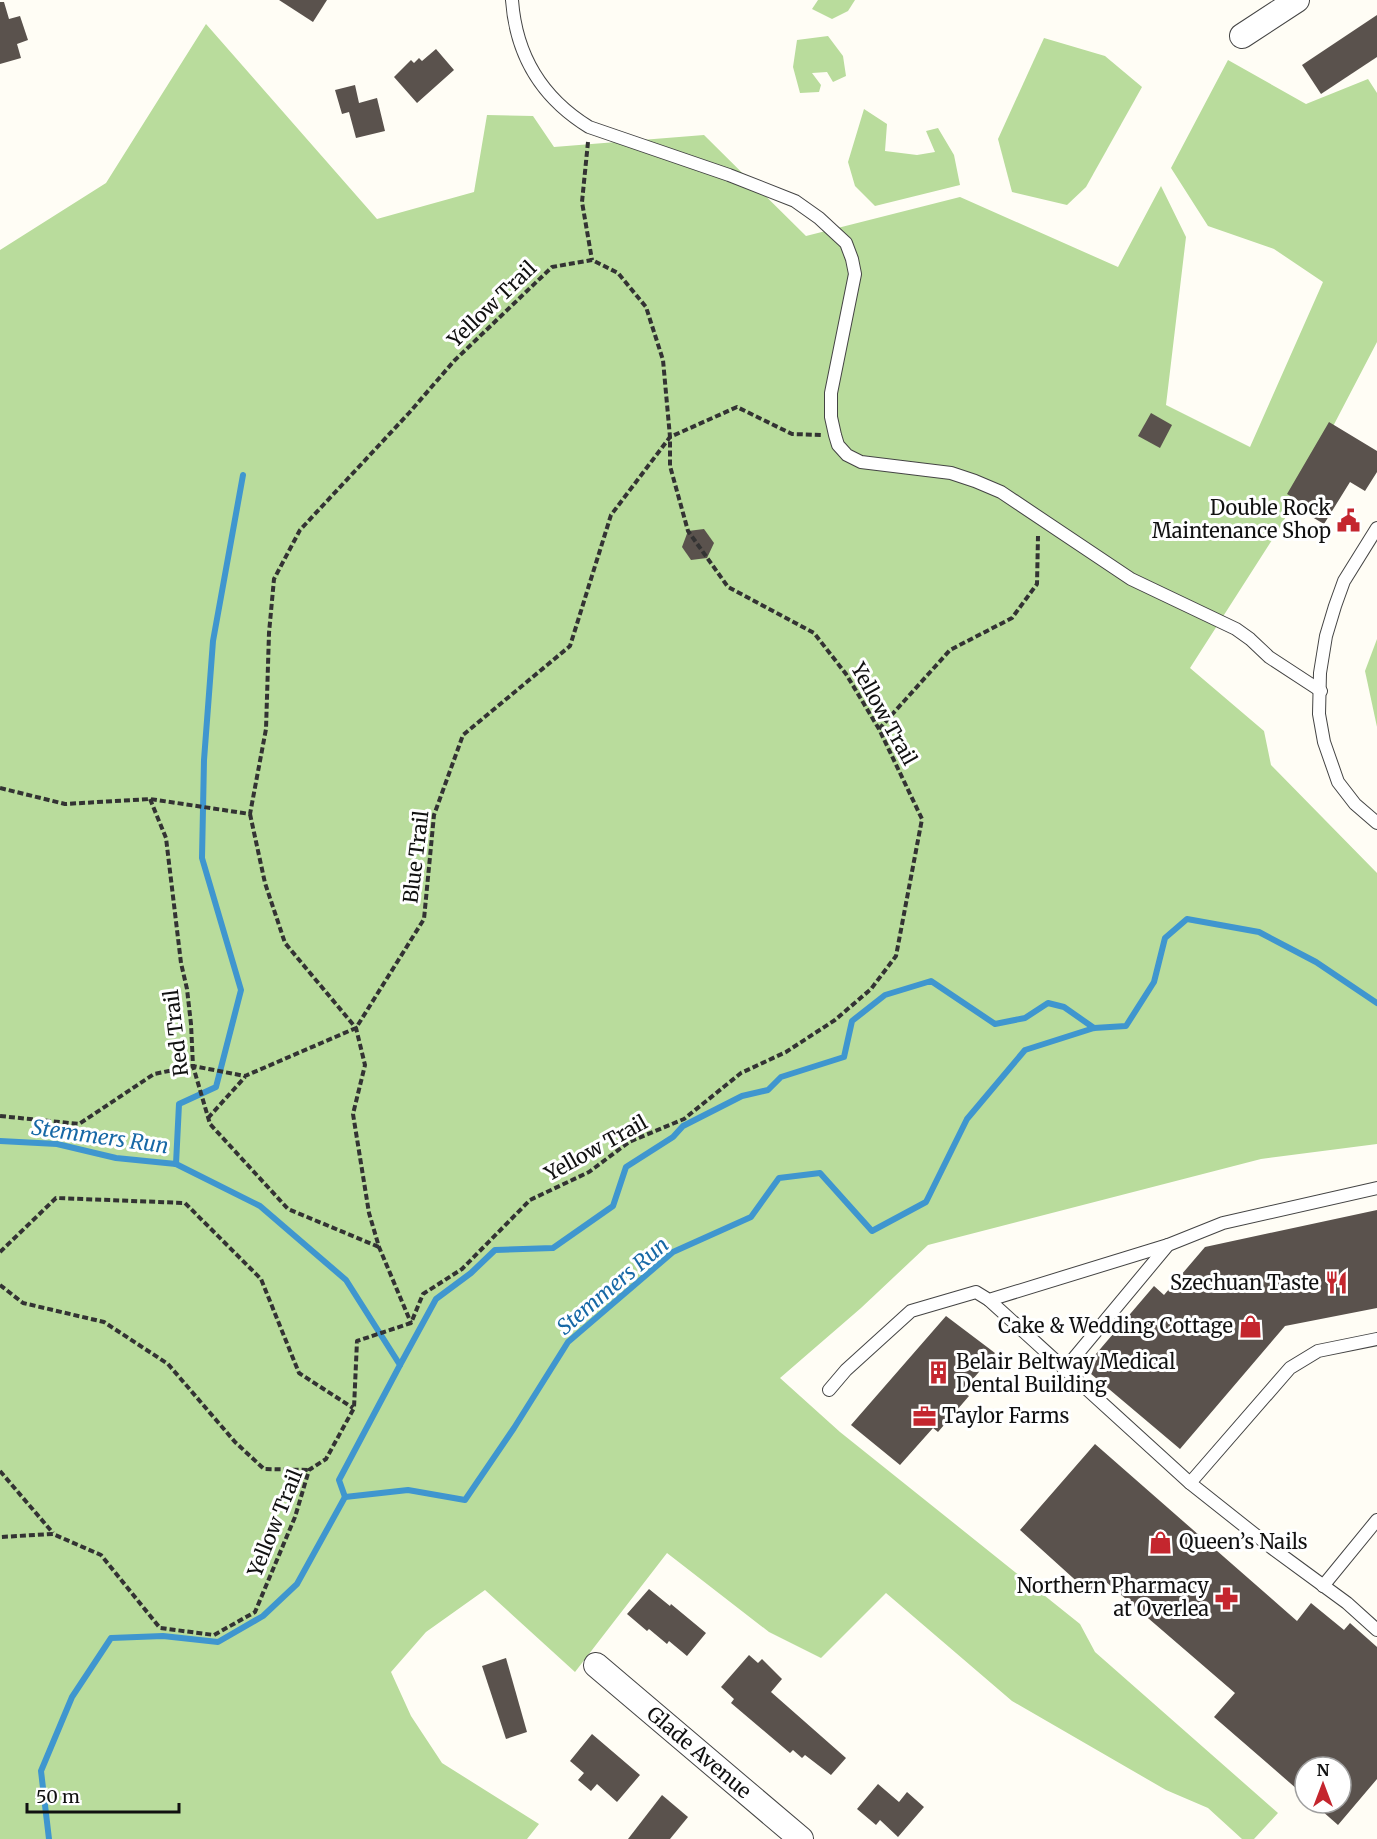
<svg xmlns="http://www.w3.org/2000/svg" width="1377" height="1839" viewBox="0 0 1377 1839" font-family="Merriweather,serif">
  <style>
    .forest { fill: #b9dc9c }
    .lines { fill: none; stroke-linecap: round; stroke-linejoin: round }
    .stream { stroke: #3f96cf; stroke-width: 6 }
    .building { fill: #5a524d }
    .lane-casing { stroke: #444; stroke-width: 14 }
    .street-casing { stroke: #444; stroke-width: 26 }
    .path { stroke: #333; stroke-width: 4; stroke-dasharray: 6 3; stroke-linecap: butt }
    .lane { stroke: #fff; stroke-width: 12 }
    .street { stroke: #fff; stroke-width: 24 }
    .labels { text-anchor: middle; stroke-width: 6; stroke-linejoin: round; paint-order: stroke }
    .street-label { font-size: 20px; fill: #111; stroke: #fff }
    .poi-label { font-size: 20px; fill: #111; stroke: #fff; text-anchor: end }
    .water-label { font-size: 21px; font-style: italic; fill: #1768a6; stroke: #fff }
  </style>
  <rect width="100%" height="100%" fill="#fffdf5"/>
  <g class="forest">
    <polygon points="818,0 855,0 848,11 832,19 812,9"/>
    <polygon points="206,24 377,219 474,192 487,115 533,116 554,147 704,135 806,236 960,197 1118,267 1161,186 1186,237 1166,405 1250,447 1323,282 1274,249 1208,226 1171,168 1228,60 1306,104 1368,79 1377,93 1377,342 1281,526 1190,668 1264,731 1271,765 1377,873 1377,1144 1261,1159 928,1245 861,1308 780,1378 840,1432 1080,1624 1095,1652 1278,1813 1254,1839 1242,1839 1208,1808 1166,1790 1012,1701 886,1593 821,1658 769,1632 667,1553 575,1672 485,1590 426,1632 391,1672 411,1716 442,1763 539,1824 527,1839 0,1839 0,250 106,183"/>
    <polygon points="828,36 843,56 846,76 833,82 827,72 812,73 821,85 819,92 800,93 793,67 797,40"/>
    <polygon points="1044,38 1105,56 1142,87 1086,187 1067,205 1012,192 998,139"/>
    <polygon points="864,109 887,124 885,151 917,155 935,152 926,131 938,128 954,155 960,185 875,206 855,186 848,162"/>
    <polygon points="1377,639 1377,727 1365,671"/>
  </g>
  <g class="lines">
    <g class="stream">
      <polyline points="0,1141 57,1144 116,1158 176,1164 260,1206 346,1280 400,1365 339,1480 345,1497"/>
      <polyline points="176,1164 179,1104 216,1087 241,990 202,858 204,760 213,641 243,475"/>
      <polyline points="400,1365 436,1299 471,1273 495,1250 553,1248 613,1206 626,1167 673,1137 683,1126 742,1096 768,1090 781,1077 844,1057 852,1021 885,995 931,981 995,1024 1025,1018 1048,1003 1064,1007 1094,1028"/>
      <polyline points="345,1497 408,1490 465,1500 514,1428 568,1342 673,1252 751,1217 779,1178 820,1173 872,1231 926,1202 967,1119 1025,1050 1094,1028 1126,1026 1154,982 1165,938 1187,919 1259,932 1316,962 1377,1003"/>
      <polyline points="49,1839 41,1771 72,1697 111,1638 163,1636 218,1642 263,1616 297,1584 345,1497"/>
    </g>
  </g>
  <g class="building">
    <polygon points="279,0 327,0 313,22"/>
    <polygon points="0,2 4,2 9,19 20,16 28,40 17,44 21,58 0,64"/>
    <polygon points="1377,15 1377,57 1321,94 1302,65"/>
    <polygon points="436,49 454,70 417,103 394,77 411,60 414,63 419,58 422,61"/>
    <polygon points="355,85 359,103 377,98 385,131 356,138 349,112 342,114 335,90"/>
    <polygon points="1151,413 1172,425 1160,448 1138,436"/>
    <polygon points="1329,422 1377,451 1377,472 1365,491 1350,482 1324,524 1307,514 1311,508 1287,494"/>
    <polygon points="704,529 714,543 707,558 691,560 682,547 688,531"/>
    <polygon points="1377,1210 1377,1308 1285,1326 1180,1449 1084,1368 1154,1286 1164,1295 1205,1247"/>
    <polygon points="946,1316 995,1353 962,1392 969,1396 938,1432 933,1428 900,1465 851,1425"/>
    <polygon points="1095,1444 1297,1621 1311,1603 1344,1630 1350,1623 1377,1647 1377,1779 1338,1825 1313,1803 1341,1803 1341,1767 1305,1767 1305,1796 1214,1717 1235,1693 1105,1581 1093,1596 1020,1530"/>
    <polygon points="649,1589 670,1606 671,1604 706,1633 687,1656 669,1641 667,1644 649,1629 647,1631 627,1614"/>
    <polygon points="749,1655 758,1663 762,1659 782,1679 771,1692 846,1758 831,1775 805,1755 802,1758 793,1750 790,1753 731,1703 734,1699 721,1687"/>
    <polygon points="506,1658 527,1732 506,1739 482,1666"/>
    <polygon points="592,1734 640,1775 617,1802 597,1784 591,1791 578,1780 584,1773 570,1761"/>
    <polygon points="878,1784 899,1802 907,1792 924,1807 898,1837 880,1820 876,1825 857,1809"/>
    <polygon points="662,1795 688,1817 670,1839 628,1839"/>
  </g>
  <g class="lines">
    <defs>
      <g id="lane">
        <path d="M512,0C516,56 542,98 589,127L729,175L795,201L819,218L846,243L852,259L855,274L831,393V417L835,435L838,445L847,455L861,462L951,473L975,481L1001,492L1131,579L1236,629L1250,639L1269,657L1321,691"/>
        <polyline points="1377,528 1344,581 1335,606 1326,636 1320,673 1319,714 1324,742 1338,782 1355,804 1377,823"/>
        <polyline points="989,1300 1190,1483"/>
        <polyline points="1377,1339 1318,1351 1290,1368 1190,1483 1272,1548 1347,1603 1377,1630"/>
        <polyline points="1064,1370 1168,1245 1223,1223 1377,1188"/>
        <polyline points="829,1390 846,1370 911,1311 976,1292 989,1300 1168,1245"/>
        <polyline points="1323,1586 1377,1520"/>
      </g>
      <g id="street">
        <polyline points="1242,36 1297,0"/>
        <path id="s1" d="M596,1665L801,1839"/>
      </g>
    </defs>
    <use href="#lane" class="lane-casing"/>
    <use href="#street" class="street-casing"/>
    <g class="path">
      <polyline points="588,142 582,202 592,260"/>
      <polyline points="879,729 950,650 1012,618 1037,584 1038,536"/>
      <polyline points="0,788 65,804 150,799 250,814 266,729 269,633 274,579 300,530 409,413 454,361 552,267 592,260 618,273 646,307 663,360 670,437 670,466 688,531 728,587 814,633 846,674 879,729 922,819 896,956 871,989 835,1020 786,1052 741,1073 684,1119 629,1142 589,1172 530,1200 462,1269 423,1294 411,1323 357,1341 354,1408 326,1459 309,1470 295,1517 255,1612 214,1635 160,1628 101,1555 53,1534 0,1537"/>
      <polyline points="150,799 166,838 181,963 187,989 191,1024 193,1066 210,1124 288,1209 379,1247"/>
      <polyline points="250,814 265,883 285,943 356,1028 365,1065 353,1114 369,1213 379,1247 411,1323"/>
      <polyline points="0,1116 79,1124 154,1074 193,1066 245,1076 356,1028 424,919 434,815 463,735 570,646 611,515 670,437 737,407 792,434 821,435"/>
      <polyline points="208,1118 245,1077"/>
      <polyline points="0,1252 56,1198 185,1203 261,1279 299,1373 353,1408"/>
      <polyline points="0,1285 23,1303 104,1322 168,1364 235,1442 264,1469 309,1470"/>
      <polyline points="0,1471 53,1533"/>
    </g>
    <use href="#lane" class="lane"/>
    <use href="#street" class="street"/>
  </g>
  <defs>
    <symbol id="civic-bare" viewBox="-9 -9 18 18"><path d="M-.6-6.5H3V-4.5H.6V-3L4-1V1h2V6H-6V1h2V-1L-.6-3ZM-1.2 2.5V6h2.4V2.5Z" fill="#c4262e" stroke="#fff" stroke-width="2.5" paint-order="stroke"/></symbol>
    <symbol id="restaurant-bare" viewBox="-9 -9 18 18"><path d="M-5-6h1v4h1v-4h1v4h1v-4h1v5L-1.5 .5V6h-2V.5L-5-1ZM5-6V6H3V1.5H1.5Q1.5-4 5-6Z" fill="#c4262e" stroke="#fff" stroke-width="2.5" paint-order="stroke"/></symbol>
    <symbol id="shop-bare" viewBox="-9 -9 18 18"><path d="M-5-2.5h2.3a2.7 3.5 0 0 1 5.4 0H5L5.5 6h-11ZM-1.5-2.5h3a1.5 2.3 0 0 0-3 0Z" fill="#c4262e" stroke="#fff" stroke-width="2.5" paint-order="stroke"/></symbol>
    <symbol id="building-bare" viewBox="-9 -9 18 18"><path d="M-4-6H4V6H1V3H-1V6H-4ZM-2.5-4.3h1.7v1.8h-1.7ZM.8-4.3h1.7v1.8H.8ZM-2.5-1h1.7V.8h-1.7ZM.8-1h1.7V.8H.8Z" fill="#c4262e" stroke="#fff" stroke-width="2.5" paint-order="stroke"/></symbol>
    <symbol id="office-bare" viewBox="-9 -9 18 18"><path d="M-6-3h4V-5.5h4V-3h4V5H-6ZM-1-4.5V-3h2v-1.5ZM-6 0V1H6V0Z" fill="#c4262e" stroke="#fff" stroke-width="2.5" paint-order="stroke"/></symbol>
    <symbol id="pharmacy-bare" viewBox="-9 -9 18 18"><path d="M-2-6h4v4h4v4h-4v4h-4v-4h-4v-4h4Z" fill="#c4262e" stroke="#fff" stroke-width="2.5" paint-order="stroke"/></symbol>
  </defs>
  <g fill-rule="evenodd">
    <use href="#civic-bare" x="1332" y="504" width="33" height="33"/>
    <use href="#restaurant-bare" x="1320" y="1266" width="33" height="33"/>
    <use href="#shop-bare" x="1234" y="1310" width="33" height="33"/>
    <use href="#building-bare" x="922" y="1356" width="33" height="33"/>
    <use href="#office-bare" x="908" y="1400" width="33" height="33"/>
    <use href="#shop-bare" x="1144" y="1526" width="33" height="33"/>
    <use href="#pharmacy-bare" x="1210" y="1582" width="33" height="33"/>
  </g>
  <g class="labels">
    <g class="street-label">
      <text transform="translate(492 304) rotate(-44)" y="7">Yellow Trail</text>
      <text transform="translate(884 714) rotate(61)" y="7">Yellow Trail</text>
      <text transform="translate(416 857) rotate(-83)" y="7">Blue Trail</text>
      <text transform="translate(176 1033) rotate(-97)" y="7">Red Trail</text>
      <text transform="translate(596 1148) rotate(-29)" y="7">Yellow Trail</text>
      <text transform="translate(275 1523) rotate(-68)" y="7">Yellow Trail</text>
      <text dy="7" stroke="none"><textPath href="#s1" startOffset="135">Glade Avenue</textPath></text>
    </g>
    <g class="poi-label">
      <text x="1331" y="515">Double Rock<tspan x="1331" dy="23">Maintenance Shop</tspan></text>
      <text x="1319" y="1290">Szechuan Taste</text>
      <text x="1233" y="1333">Cake &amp; Wedding Cottage</text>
      <text x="956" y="1369" text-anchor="start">Belair Beltway Medical<tspan x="956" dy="23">Dental Building</tspan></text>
      <text x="942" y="1423" text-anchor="start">Taylor Farms</text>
      <text x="1179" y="1549" text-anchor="start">Queen’s Nails</text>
      <text x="1209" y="1593">Northern Pharmacy<tspan x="1209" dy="23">at Overlea</tspan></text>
    </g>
    <g class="water-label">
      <text transform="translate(100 1137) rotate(8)" y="7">Stemmers Run</text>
      <text transform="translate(613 1286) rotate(-40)" y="7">Stemmers Run</text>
    </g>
  </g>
  <g transform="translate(1323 1785)"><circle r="28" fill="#ffffff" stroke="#a0a0a0" stroke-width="1.5"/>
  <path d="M0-4.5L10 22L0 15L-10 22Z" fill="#c4262e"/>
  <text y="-9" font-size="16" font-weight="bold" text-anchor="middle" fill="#111111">N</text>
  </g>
  <path d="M27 1803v9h152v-9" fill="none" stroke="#111111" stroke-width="3"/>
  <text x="36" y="1803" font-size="18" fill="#111111" stroke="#ffffff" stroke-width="4.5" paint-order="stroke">50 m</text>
</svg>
